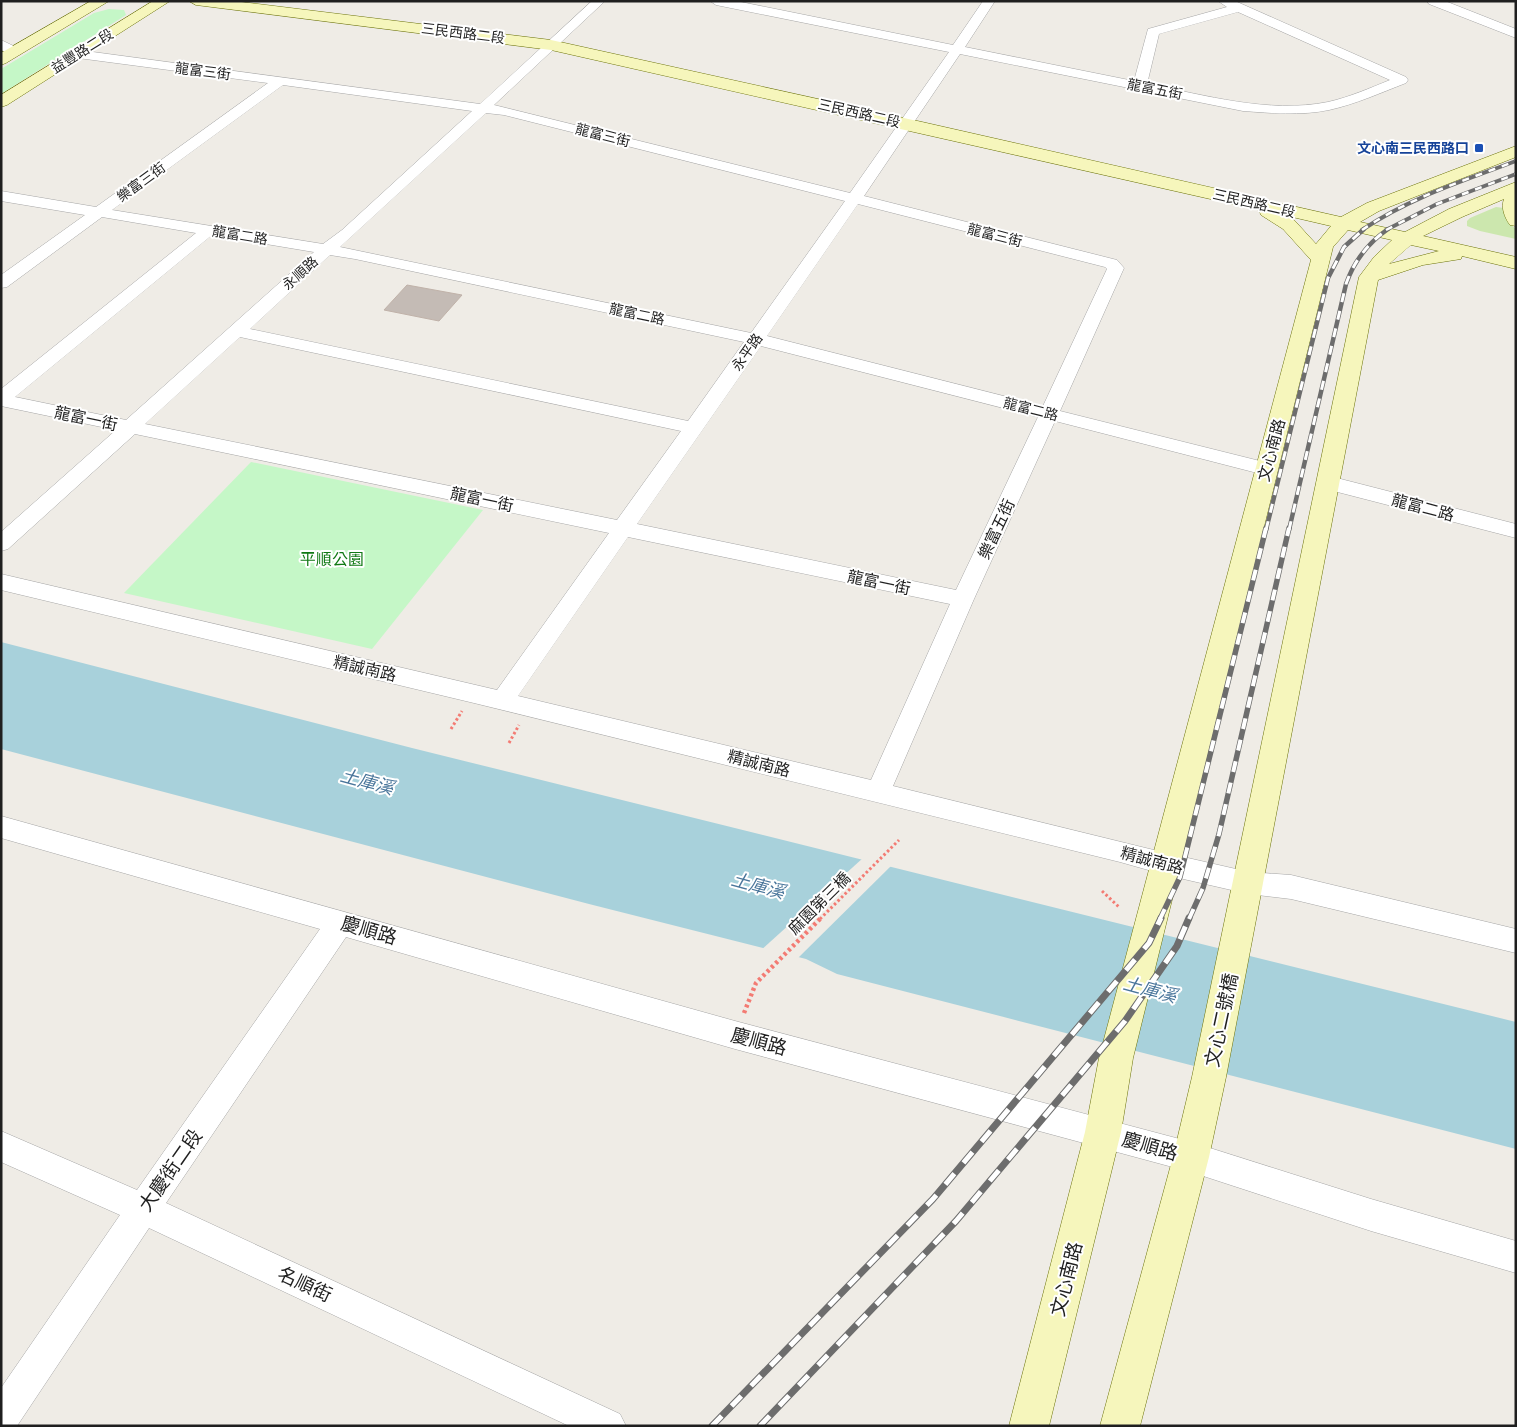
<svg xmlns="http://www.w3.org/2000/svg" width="1517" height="1427" viewBox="0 0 1517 1427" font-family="Rubik,'Noto Sans TC',sans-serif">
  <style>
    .grass { fill: #cce7ae }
    .park { fill: #c5f7c7 }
    .water { fill: #a8d1db }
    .pier { fill: #efece6 }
    .building { fill: #c4bbb5; stroke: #c0b2a9 }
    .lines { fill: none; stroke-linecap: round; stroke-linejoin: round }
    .street-casing { stroke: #a6a6a6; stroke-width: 1 }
    .secondary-casing { stroke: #6b720a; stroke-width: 1 }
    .path-far1 { stroke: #f37b73; stroke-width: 3; stroke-dasharray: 2.5 2.5; stroke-linecap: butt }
    .path { stroke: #f37b73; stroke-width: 4.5; stroke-dasharray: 3 3; stroke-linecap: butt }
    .street { fill: #fff; fill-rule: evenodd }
    .secondary { fill: #f6f6bc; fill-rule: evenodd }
    .rail-far3-casing { stroke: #6d6d6d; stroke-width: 4 }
    .rail-far2-casing { stroke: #6d6d6d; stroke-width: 4.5 }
    .rail-far1-casing { stroke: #6d6d6d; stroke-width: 5.5 }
    .rail-casing { stroke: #6d6d6d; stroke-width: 7 }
    .rail-far3 { stroke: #fff; stroke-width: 2.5; stroke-dasharray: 7; stroke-linecap: butt }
    .rail-far2 { stroke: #fff; stroke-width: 3; stroke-dasharray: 9; stroke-linecap: butt }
    .rail-far1 { stroke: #fff; stroke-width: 4; stroke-dasharray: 11; stroke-linecap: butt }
    .rail { stroke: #fff; stroke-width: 5; stroke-dasharray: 14; stroke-linecap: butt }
    .transit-dot { fill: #1a4fb4; stroke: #fff; stroke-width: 2 }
    .labels { text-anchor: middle; stroke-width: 4; stroke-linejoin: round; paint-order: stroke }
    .far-street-label { font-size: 14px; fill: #1f1f1f; stroke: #fff }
    .far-transit-label { font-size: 14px; font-weight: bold; fill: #164399; stroke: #fff; text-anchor: end }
    .street-label { font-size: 16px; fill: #1f1f1f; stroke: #fff }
    .park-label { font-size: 16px; fill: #117915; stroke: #fff }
    .water-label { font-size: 18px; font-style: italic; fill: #4a769b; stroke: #fff }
    .near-street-label { font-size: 19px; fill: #1f1f1f; stroke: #fff }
  </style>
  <rect width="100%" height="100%" fill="#efece6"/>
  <polygon class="grass" points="1496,207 1504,208 1508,222 1516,229 1516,239 1480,231 1467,226 1467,221 1470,218"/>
  <g class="park">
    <polygon points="109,9 124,10 126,15 1,94 1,69 94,13"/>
    <polygon points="251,462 483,510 372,649 124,593"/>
  </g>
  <polygon class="water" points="1,642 412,748 1516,1022 1516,1149 837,974 806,959 589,904 1,749"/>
  <polygon class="pier" points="863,858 892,865 797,959 760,951"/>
  <polygon class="building" points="407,285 462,295 439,321 384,310"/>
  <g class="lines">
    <defs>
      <g id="street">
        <path d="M592,1H605L494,105L850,193L949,52L716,5L710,1H736L953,45L983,1H995L965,47L1134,81L1148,29L1227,7L1218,1H1235L1406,77L1408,80L1406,83C1380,93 1356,104 1329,110C1300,116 1271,113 1243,111L960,54L864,196L1117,260L1124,268L1060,411L1272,464L1275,469L1272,474L1265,475L1055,421L974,599L893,786L1166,853L1249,872L1291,875L1516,929V953L1291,899L1249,894L1166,875L1120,862L474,703L1,590V574L497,690L609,533L135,434L8,549L1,551V532L116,430L1,406V389L196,233L102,217L7,287L1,288V275L85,215L1,201V191L96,207L268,83L78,58L71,54L73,51L78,50L480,104ZM1238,12L1390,80C1370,88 1350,97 1328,102C1268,114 1206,95 1147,84L1159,34ZM283,85L472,111L342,230L323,244L112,210ZM486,113L504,115L845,201L751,333L340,247ZM858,204L1105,267L1107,269L1043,406L767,336ZM212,235L314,252L126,420L15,397ZM330,255L355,259L744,342L688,421L250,329ZM240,337L681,431L617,520L145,424ZM761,346L1038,417L956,590L637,524ZM628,537L950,604L871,780L518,696Z"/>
        <polygon points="1427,1 1445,1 1516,29 1516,38 1429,4"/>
        <polygon points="1,40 20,49 22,52 15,56 1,50"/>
        <polygon points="1329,476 1516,524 1516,538 1322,488 1319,483 1322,478"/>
        <polygon points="1,816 735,1021 1191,1142 1371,1199 1516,1241 1516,1273 1371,1231 1191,1172 735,1049 346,937 166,1203 620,1414 626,1426 569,1426 149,1228 17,1426 1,1426 1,1388 120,1215 1,1162 1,1131 137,1190 320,929 1,838"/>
      </g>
      <g id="secondary">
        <polygon points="91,1 109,1 6,63 1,65 1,53"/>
        <polygon points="153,1 170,1 7,105 1,107 1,95"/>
        <path d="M189,1H233L551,40L922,122L1341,217L1367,203L1516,146V157L1379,211L1360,222L1405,232L1449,209L1516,182V226L1510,225C1504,217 1501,207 1504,199L1462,217L1423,236L1516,257V269L1462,256L1461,259L1423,265L1378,280L1226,1077L1209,1157L1140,1426H1100L1173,1157L1192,1077L1359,277L1374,257L1392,240L1348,230L1333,247L1133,1058L1121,1132L1049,1426H1009L1085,1132L1099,1058L1311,260L1283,229L1261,215L1259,210L551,50L196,5ZM1288,216L1331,226L1316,244L1295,221ZM1411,245L1439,251L1389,264Z"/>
      </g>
    </defs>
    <use href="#street" class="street-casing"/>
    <use href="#secondary" class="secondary-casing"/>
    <g class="path-far1">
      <polyline points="451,729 462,711"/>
      <polyline points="509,743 519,725"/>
      <polyline points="1102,891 1120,908"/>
      <polyline points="820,919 899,840"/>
    </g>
    <polyline class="path" points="744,1013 756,983 821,918"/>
    <use href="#street" class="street"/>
    <use href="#secondary" class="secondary"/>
    <defs>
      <g id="rail-far3">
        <path d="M1362,230C1409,198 1463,181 1516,161"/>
        <polyline points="1386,230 1437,204 1516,174"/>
      </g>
      <g id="rail-far2">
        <polyline points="1266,530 1328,278 1344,247 1364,229"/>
        <path d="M1289,530L1346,284C1354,261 1368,243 1388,229"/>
      </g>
      <g id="rail-far1">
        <polyline points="1160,919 1180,877 1266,528"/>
        <polyline points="1189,919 1203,888 1219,834 1289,528"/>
      </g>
      <g id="rail">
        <polyline points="712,1426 933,1199 1149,943 1161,918"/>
        <polyline points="760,1426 956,1221 1125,1021 1177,946 1189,918"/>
      </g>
    </defs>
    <use href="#rail-far3" class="rail-far3-casing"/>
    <use href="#rail-far2" class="rail-far2-casing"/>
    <use href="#rail-far1" class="rail-far1-casing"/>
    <use href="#rail" class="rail-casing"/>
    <use href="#rail-far3" class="rail-far3"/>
    <use href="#rail-far2" class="rail-far2"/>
    <use href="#rail-far1" class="rail-far1"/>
    <use href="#rail" class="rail"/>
  </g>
  <rect class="transit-dot" x="1474" y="143" width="10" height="10" rx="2.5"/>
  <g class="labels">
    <g class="far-street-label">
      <text transform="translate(463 33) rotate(7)" y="5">三民西路二段</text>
      <text transform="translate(82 51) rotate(-32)" y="5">益豐路二段</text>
      <text transform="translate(203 71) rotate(7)" y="5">龍富三街</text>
      <text transform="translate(1155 89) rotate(11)" y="5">龍富五街</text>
      <text transform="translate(859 113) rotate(13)" y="5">三民西路二段</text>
      <text transform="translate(603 135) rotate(14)" y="5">龍富三街</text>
      <text transform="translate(141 182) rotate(-36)" y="5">樂富三街</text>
      <text transform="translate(1254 203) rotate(13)" y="5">三民西路二段</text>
      <text transform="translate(240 235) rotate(9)" y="5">龍富二路</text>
      <text transform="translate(995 235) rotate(14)" y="5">龍富三街</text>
      <text transform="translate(300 273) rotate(-42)" y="5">永順路</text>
      <text transform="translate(637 314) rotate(12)" y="5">龍富二路</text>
      <text transform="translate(747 352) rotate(-55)" y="5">永平路</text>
      <text transform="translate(1031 409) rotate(14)" y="5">龍富二路</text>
    </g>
    <g class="far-transit-label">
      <text x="1469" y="153">文心南三民西路口</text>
    </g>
    <g class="street-label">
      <text transform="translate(86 418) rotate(12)" y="6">龍富一街</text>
      <text transform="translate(1271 450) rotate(-75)" y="6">文心南路</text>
      <text transform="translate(482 499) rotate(12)" y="6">龍富一街</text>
      <text transform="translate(1423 507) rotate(15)" y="6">龍富二路</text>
      <text transform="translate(996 529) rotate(-65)" y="6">樂富五街</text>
      <text transform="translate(879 582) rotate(12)" y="6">龍富一街</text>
      <text transform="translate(365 668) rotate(13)" y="6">精誠南路</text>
      <text transform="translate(759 763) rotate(14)" y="6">精誠南路</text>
      <text transform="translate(1152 860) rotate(15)" y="6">精誠南路</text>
      <text transform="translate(819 903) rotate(-45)" y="6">麻園第三橋</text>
    </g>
    <g class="park-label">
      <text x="332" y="565">平順公園</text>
    </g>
    <g class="water-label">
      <text transform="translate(367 782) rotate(15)" y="6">土庫溪</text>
      <text transform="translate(758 886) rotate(15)" y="6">土庫溪</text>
      <text transform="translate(1150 990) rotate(15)" y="6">土庫溪</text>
    </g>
    <g class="near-street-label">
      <text transform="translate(369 930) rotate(16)" y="7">慶順路</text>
      <text transform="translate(1221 1020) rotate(-78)" y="7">文心二號橋</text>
      <text transform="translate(759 1041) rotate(15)" y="7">慶順路</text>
      <text transform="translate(1150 1146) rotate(16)" y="7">慶順路</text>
      <text transform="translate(170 1170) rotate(-55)" y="7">大慶街二段</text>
      <text transform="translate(1066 1279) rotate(-76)" y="7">文心南路</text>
      <text transform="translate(305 1284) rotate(25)" y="7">名順街</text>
    </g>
  </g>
  <rect width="1517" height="1427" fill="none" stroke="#1f1f1f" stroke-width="5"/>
</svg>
